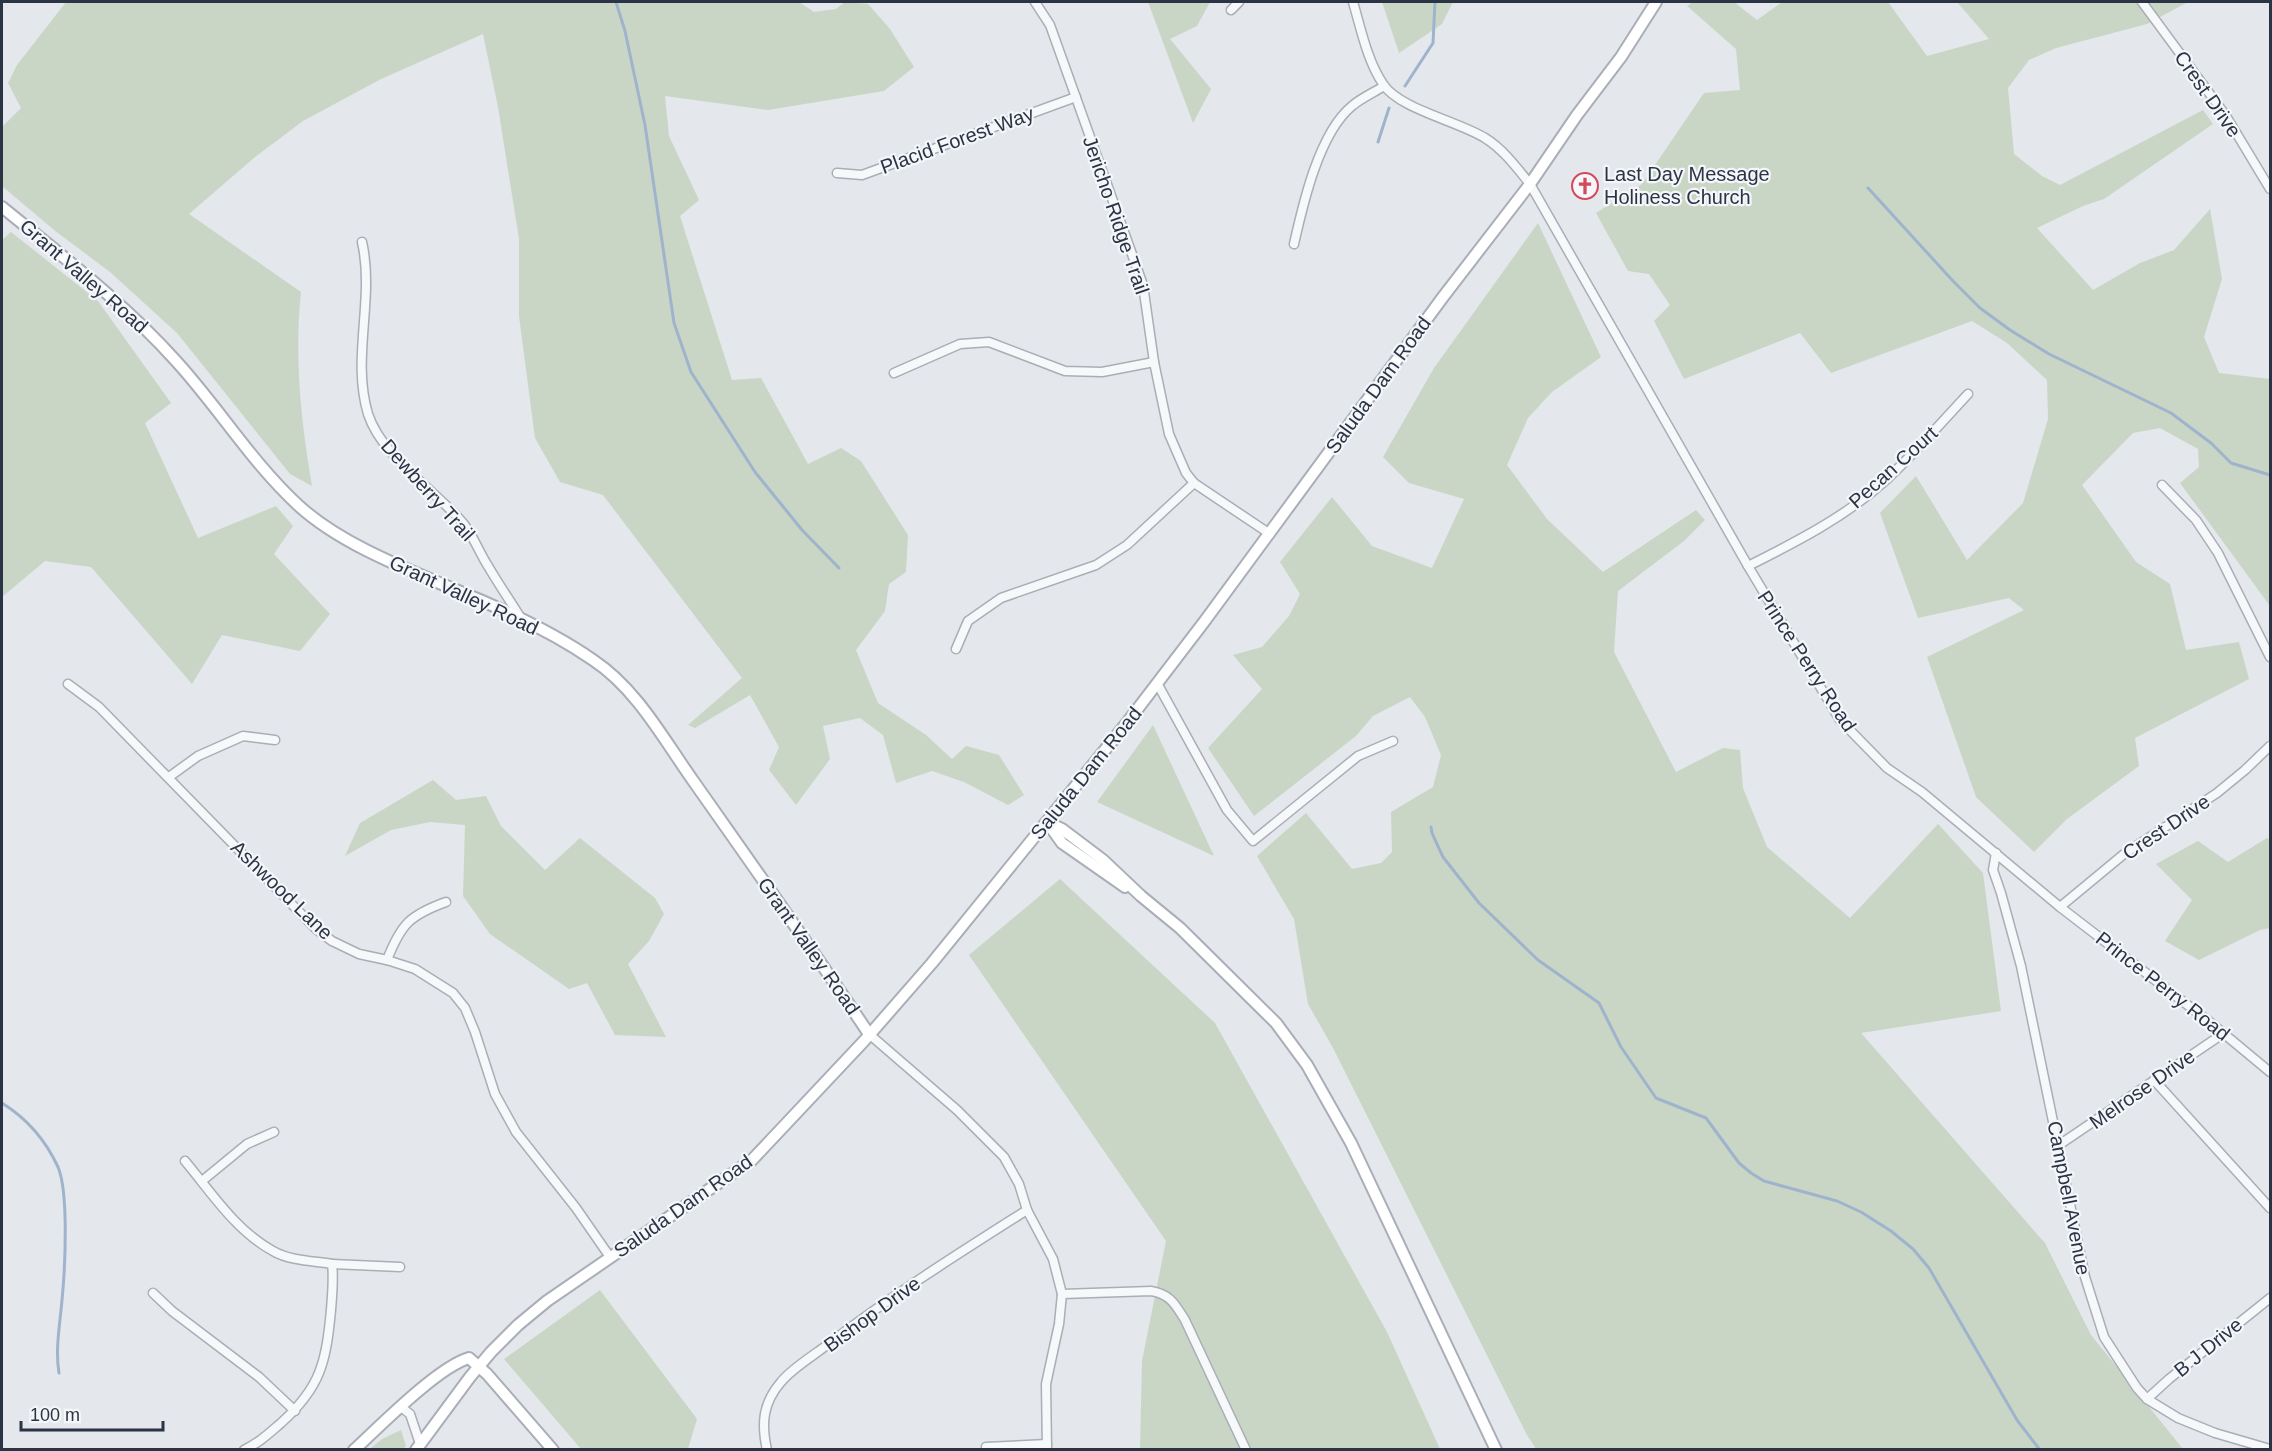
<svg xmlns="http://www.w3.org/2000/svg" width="2272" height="1451" viewBox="0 0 2272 1451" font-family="Helvetica,sans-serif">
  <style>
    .green { fill: #c9d6c5 }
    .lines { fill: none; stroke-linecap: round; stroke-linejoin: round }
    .stream { stroke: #9fb4cc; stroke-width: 3 }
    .street-casing { stroke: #a9aeb7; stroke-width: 11 }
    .secondary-casing { stroke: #a9aeb7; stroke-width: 14 }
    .street { stroke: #f7f8fa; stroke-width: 8 }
    .secondary { stroke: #fff; stroke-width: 10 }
    .labels { text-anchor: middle; stroke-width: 4.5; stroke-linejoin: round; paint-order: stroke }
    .street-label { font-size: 20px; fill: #2b3445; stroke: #f4f6f9 }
    .poi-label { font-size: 20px; fill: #2b3445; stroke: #f4f6f9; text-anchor: start }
  </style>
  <rect width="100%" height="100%" fill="#e4e7ec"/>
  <g class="green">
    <path d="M66,2H799L814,12L836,9L845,2L868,4L890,29L914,67L884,91L768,110L665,96L669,136L699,200L680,216L732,380L761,378L808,464L841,448L861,461L908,535L906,572L889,584L885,611L856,650L878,703L926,735L952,759L966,746L999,755L1024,795L1008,805L964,782L932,771L896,783L883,735L860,718L823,726L830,759L796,805L769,770L779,747L750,695L695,728L688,725L742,678L603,495L560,482L535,438L519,316V239L498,107L483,34L381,79L303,121L255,157L189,214L301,292C294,357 301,422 312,486L290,474L177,333L110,272L54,230L2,186V127L21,108L8,83L17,65Z"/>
    <polygon points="1148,2 1182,3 1210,2 1197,26 1170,39 1211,89 1193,123"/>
    <polygon points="1382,2 1453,2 1442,24 1399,53"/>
    <polygon points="1693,2 1734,2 1757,20 1782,2 1888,2 1927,56 1989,39 1957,2 2188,2 2147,24 2056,48 2029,60 2008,88 2014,154 2042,176 2060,185 2203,110 2213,124 2104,199 2083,206 2037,228 2093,290 2140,263 2174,250 2210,209 2222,279 2204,337 2219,373 2270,379 2270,606 2180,483 2199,467 2198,449 2160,428 2133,433 2082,485 2136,562 2170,584 2186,650 2239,642 2249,679 2135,738 2139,766 2067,819 2034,852 1976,797 1927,657 2024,610 2009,598 1918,618 1880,513 1916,476 1967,560 2023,503 2048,419 2047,380 2007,343 1972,321 1831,373 1800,333 1684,379 1654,321 1670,305 1649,274 1628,271 1596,213 1642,184 1704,93 1740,90 1736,49 1687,6"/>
    <polygon points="1538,223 1601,357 1552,392 1528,418 1507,465 1547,519 1603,572 1696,510 1705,520 1684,541 1618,591 1614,652 1676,772 1723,748 1740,750 1743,788 1767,847 1850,918 1938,824 1983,873 2001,1011 1861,1033 2045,1243 2091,1335 2183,1449 1536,1449 1527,1435 1333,1048 1308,1004 1294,919 1257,856 1306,813 1352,869 1381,863 1392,852 1391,812 1433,787 1441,755 1425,717 1410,697 1373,716 1356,736 1254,816 1208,748 1262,689 1233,655 1262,647 1289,616 1300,594 1280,562 1332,497 1372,546 1432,568 1464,499 1409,483 1383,457 1434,368"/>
    <polygon points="11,232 98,301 171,403 145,423 198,538 276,506 293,526 274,554 330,614 300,651 222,635 192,684 91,567 45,561 2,597 2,240"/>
    <polygon points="1153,725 1214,856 1097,802"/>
    <polygon points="433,780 456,800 486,796 501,826 545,870 580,838 655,898 664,914 649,941 628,964 666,1037 615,1035 587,983 569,989 490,934 463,896 465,825 430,822 391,830 345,856 360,823"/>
    <polygon points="2267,838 2270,840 2270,928 2260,930 2199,960 2165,941 2192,900 2156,864 2198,841 2228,862"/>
    <polygon points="1060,879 1215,1023 1387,1332 1440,1449 1140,1449 1142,1361 1166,1241 969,955"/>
    <polygon points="600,1290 697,1419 688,1449 581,1449 504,1359"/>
    <polygon points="401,1430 406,1446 403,1449 370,1449 382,1439"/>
  </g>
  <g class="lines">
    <g class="stream">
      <polyline points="616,2 625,31 645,125 674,323 691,372 755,472 802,530 839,568"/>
      <polyline points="1405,86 1433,43 1435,2"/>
      <polyline points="1378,142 1389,108"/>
      <polyline points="1868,188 1953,281 1980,308 2010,330 2049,354 2171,413 2211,443 2231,463 2270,475"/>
      <polyline points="1431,827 1432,833 1443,857 1479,903 1538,960 1599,1003 1621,1047 1656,1098 1706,1118 1739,1163 1751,1173 1764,1181 1837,1201 1861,1212 1891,1231 1913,1249 1929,1268 2017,1420 2040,1450"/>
      <path d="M2,1103C26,1118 46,1141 58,1167C69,1193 65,1270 62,1300C60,1324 55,1349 59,1373"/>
    </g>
    <defs>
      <g id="street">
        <polyline points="1035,2 1050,25 1143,285 1154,362 1169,434 1186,473 1194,483 1270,534"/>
        <path d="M1353,2C1361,29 1367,60 1383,84C1399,109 1458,121 1485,138C1503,149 1517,168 1530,184L1748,566L1840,720L1887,768L1922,792L2060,907L2211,1023L2270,1072"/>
        <polyline points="2142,2 2226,116 2270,189"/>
        <polyline points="1231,10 1239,2"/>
        <polyline points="837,173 862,175 1076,97"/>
        <path d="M362,242C375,299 351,357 368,414C382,457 434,489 463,523C474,537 479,552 488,566C499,585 511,602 522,620"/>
        <path d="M1294,244C1303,204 1319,133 1352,106C1361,98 1373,93 1384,86"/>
        <polyline points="894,373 960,344 989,342 1065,371 1102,372 1154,362"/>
        <polyline points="2162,485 2196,520 2218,553 2270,657"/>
        <path d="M1748,566C1796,542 1845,517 1885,481C1914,454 1941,423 1968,394"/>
        <polyline points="956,649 968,621 1001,598 1096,565 1127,545 1194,483"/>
        <polyline points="1157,683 1227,810 1253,841 1358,756 1393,741"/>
        <polyline points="68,684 99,707 316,929 332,941 359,954 387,960 415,969 453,993 465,1008 475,1032 495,1094 516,1132 576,1208 610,1257"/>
        <polyline points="169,777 198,756 243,736 275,740"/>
        <polyline points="1996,853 1993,870 2001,893 2021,966 2085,1277 2104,1337 2137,1388 2147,1399 2178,1418 2215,1433 2270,1449"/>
        <polyline points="2060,907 2124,854 2217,793 2245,770 2270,746"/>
        <path d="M387,960C401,924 410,915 446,902"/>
        <polyline points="869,1034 957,1110 1004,1157 1019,1184 1027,1210 1053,1259 1062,1294 1059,1324 1046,1384 1047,1450"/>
        <polyline points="2154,1080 2270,1208"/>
        <polyline points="2059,1145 2224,1033"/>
        <path d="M185,1161C211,1192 236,1231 273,1251C290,1261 314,1261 332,1264C334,1279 332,1295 331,1310C326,1362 321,1387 281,1423C267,1435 260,1442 244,1450"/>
        <polyline points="202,1181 247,1144 274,1132"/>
        <polyline points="332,1264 400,1267"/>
        <polyline points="153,1293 172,1311 259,1377 295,1411"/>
        <path d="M1062,1294L1151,1291C1170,1294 1175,1304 1185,1320L1246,1450"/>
        <polyline points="2147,1399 2169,1379 2270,1298"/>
        <polyline points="401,1407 410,1414 420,1444"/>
        <polyline points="986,1447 1047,1444"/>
        <path d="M767,1450C761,1423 763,1403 781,1382C792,1368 816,1354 831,1342C894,1294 961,1252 1027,1210"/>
      </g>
      <g id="secondary">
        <path d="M2,207C62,256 124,303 176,361C219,408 252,463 299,506C341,544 404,568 456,590C503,609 551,631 593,660C637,689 664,740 694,782C753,866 812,949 869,1034"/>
        <polyline points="1047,822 1062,829 1103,860 1141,896 1180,928 1276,1023 1307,1065 1351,1143 1496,1450"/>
        <polyline points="1047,822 1062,843 1125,887"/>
        <path d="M354,1450C380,1426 438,1367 469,1358L487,1374L553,1450"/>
        <polyline points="416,1450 470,1377 491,1352 518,1325 547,1301 752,1160 864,1041 932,963 1126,724 1204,622 1443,297 1530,184 1577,115 1621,57 1656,2"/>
      </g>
    </defs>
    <use href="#street" class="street-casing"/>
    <use href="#secondary" class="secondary-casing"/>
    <use href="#street" class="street"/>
    <use href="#secondary" class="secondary"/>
  </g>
  <defs>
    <symbol id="church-ring" viewBox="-11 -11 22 22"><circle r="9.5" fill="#f4f6f9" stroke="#d1495b" stroke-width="1.5"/><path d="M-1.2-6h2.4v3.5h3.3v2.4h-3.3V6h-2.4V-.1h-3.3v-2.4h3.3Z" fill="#d1495b"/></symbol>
  </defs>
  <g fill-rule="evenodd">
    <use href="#church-ring" x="1570" y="171" width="30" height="30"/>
  </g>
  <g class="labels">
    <g class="street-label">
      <text transform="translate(2208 94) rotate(55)" y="7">Crest Drive</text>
      <text transform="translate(957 140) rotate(-20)" y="7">Placid Forest Way</text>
      <text transform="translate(1116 215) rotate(71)" y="7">Jericho Ridge Trail</text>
      <text transform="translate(84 276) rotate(41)" y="7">Grant Valley Road</text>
      <text transform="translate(1378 385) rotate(-54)" y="7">Saluda Dam Road</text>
      <text transform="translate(1893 467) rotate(-42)" y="7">Pecan Court</text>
      <text transform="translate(428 490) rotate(48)" y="7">Dewberry Trail</text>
      <text transform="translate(464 595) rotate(25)" y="7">Grant Valley Road</text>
      <text transform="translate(1807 661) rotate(57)" y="7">Prince Perry Road</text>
      <text transform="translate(1086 773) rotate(-51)" y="7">Saluda Dam Road</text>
      <text transform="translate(2166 827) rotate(-34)" y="7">Crest Drive</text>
      <text transform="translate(282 890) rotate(44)" y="7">Ashwood Lane</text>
      <text transform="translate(809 946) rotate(55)" y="7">Grant Valley Road</text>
      <text transform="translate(2163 986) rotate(38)" y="7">Prince Perry Road</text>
      <text transform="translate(2142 1089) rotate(-35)" y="7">Melrose Drive</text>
      <text transform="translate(2069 1198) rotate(79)" y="7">Campbell Avenue</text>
      <text transform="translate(683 1206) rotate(-35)" y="7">Saluda Dam Road</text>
      <text transform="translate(872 1314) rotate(-36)" y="7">Bishop Drive</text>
      <text transform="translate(2208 1347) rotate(-39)" y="7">B J Drive</text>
    </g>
    <g class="poi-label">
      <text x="1604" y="181">Last Day Message<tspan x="1604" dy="23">Holiness Church</tspan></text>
    </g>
  </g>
  <rect width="2272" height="1451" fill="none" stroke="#2b3445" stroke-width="6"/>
  <path d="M21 1421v9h142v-9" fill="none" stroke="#2b3445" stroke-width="3"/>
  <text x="30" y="1421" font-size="18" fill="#2b3445" stroke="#f4f6f9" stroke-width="4.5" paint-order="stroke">100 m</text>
</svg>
